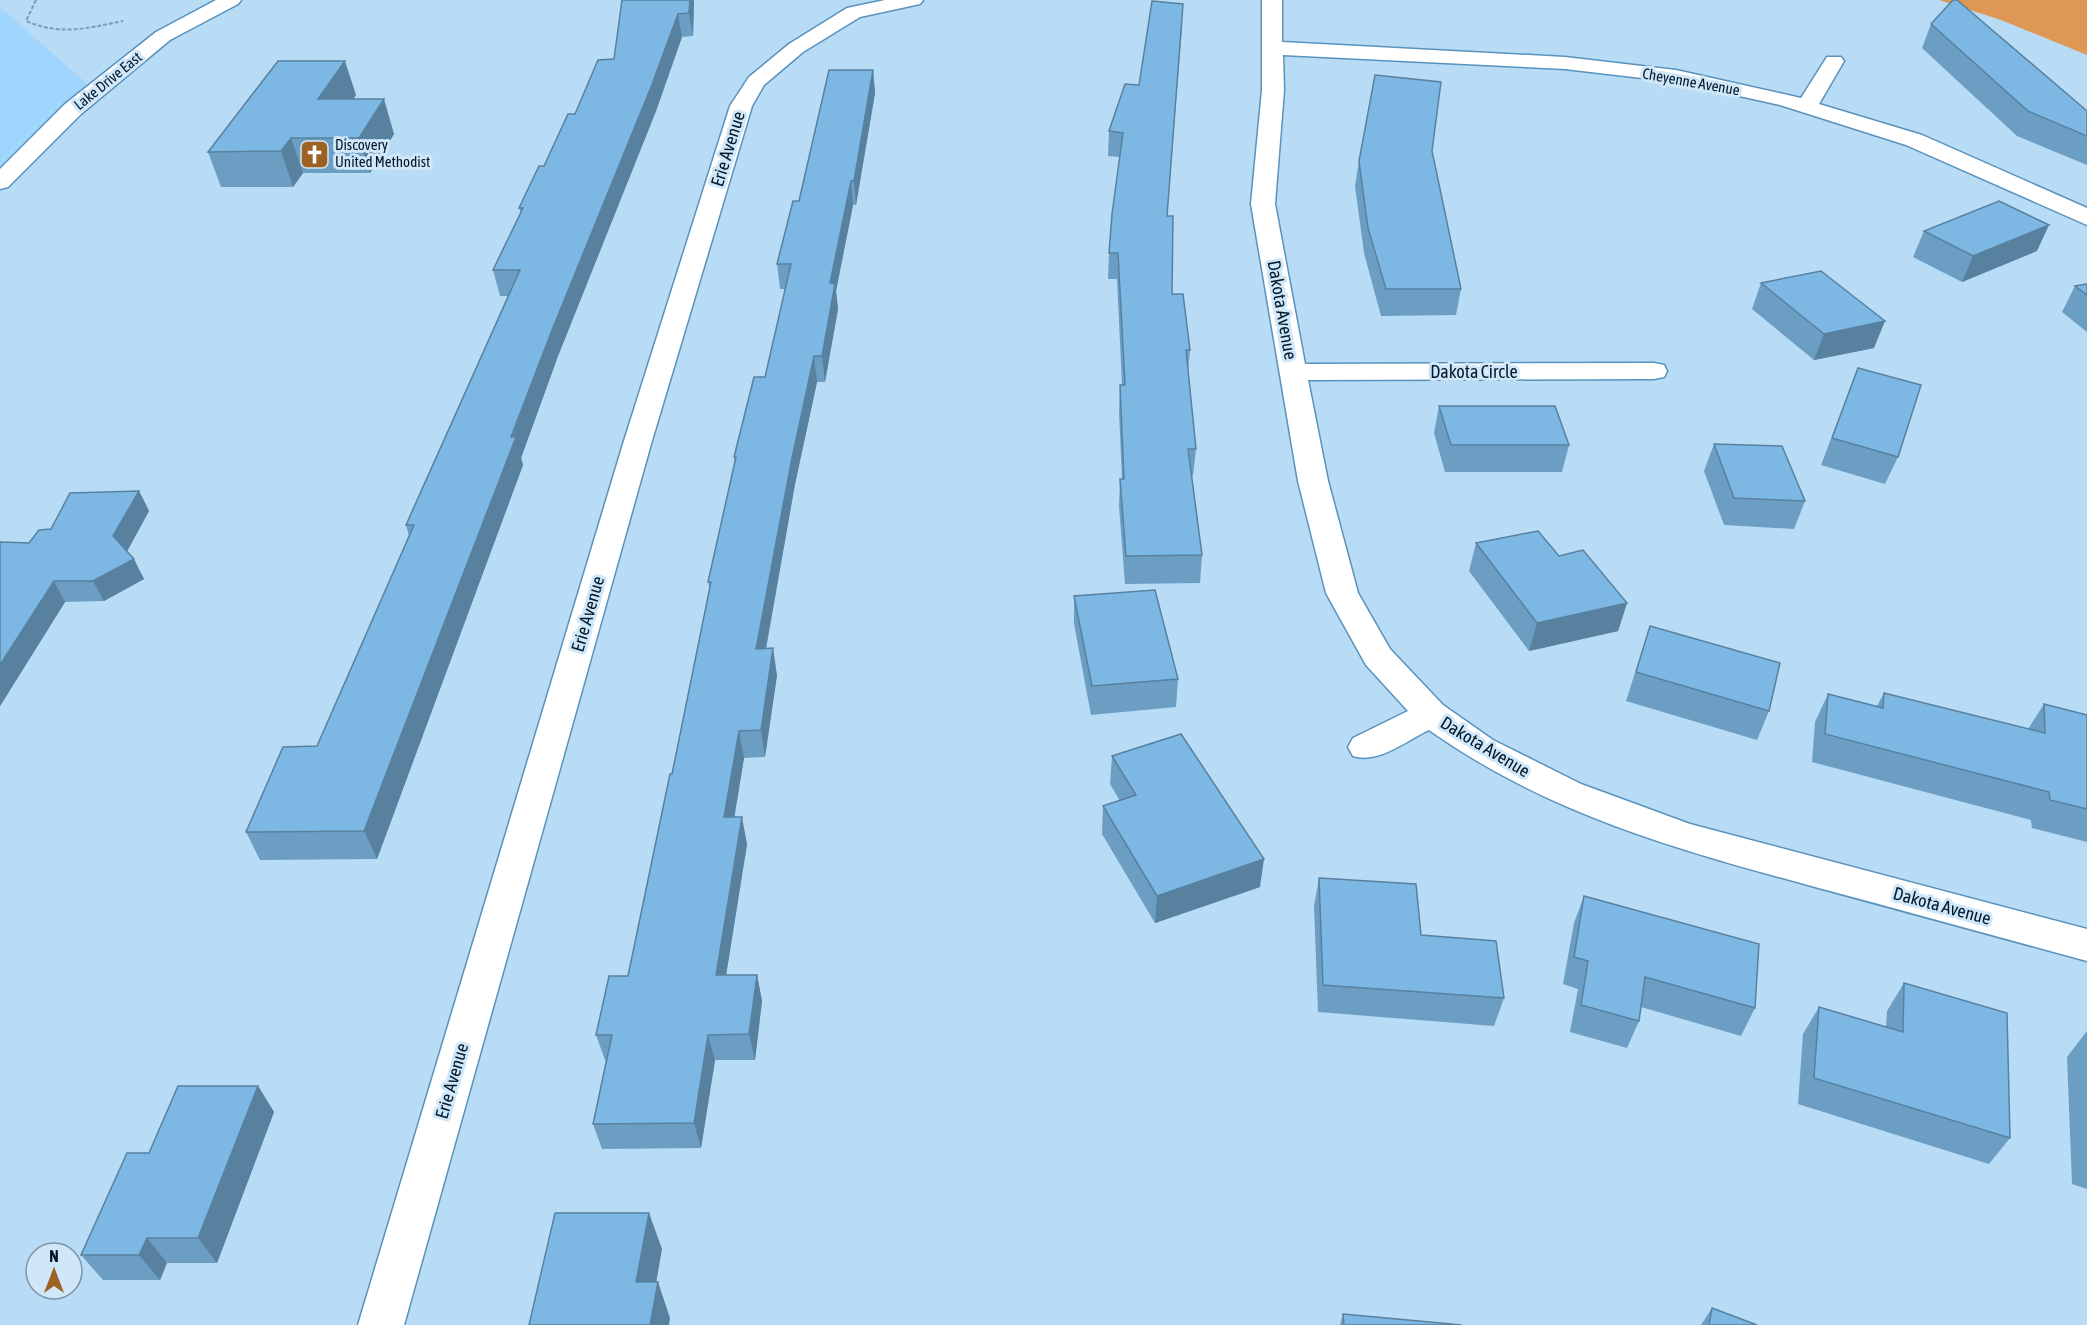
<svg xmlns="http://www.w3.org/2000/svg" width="2087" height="1325" viewBox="0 0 2087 1325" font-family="'Asap Condensed',sans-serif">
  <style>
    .built { fill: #a0d5fd }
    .forest { fill: #df9755 }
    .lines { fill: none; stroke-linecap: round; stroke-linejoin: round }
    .minor-casing { stroke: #5892bd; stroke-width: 3 }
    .path { stroke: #7c9cb3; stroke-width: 2; stroke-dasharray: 4 2; stroke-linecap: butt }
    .minor { fill: #fff; fill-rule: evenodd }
    .wall { fill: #6c9ec4 }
    .shaded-wall { fill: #5881a0 }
    .building { fill: #7db8e4; stroke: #5881a0; stroke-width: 1.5 }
    .labels { text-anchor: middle; stroke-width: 6; stroke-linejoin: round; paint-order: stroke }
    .far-street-label { font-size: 15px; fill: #02192a; stroke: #cfe7f9 }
    .far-poi-label { font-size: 15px; fill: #02192a; stroke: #cfe7f9; text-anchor: start }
    .street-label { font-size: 18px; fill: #02192a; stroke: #cfe7f9 }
  </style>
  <rect width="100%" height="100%" fill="#b8dbf6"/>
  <polygon class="built" points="0,7 95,91 0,181"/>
  <polygon class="forest" points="1939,0 2087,0 2087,55 2001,20"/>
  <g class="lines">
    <defs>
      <g id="minor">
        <polygon points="216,0 241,0 238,4 170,40 81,114 8,187 0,189 0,169 65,104 156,32"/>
        <polygon points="885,0 923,0 920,4 860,17 803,52 764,85 752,106 651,444 404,1325 358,1325 623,444 730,106 749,77 789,44 847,8"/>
        <path d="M1262,0H1282V42L1565,57L1676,70L1801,98L1827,57H1841L1844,61L1819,104L1922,135L2087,208V225L1906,145L1780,105L1676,82L1565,69L1283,55L1284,90L1275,204L1305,364L1654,363L1664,365L1667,371L1664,377L1654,379L1308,380L1328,481L1358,593L1390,649L1443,705L1493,740L1581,784L1690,824L2087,929V961C1996,936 1905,911 1815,887C1676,849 1548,814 1429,730C1406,741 1378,764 1353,756L1348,747L1353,738L1408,711L1366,665L1326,593L1298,481L1251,204L1262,90Z"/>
      </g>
    </defs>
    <use href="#minor" class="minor-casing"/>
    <path class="path" d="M36,0L26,21C61,36 88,28 123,21"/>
    <use href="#minor" class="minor"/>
  </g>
  <g class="wall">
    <polygon points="622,0 694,0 693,36 682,37 656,111 558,356 521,458 523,465 377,859 260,860 246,832 317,746 409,536 406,525 508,296 500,296 493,270 521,213 519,208 575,114 614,59"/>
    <polygon points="1931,24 2087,111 2087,165 2017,136 1922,48"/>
    <polygon points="1182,27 1167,216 1172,294 1190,350 1188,370 1196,449 1193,476 1192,476 1202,555 1200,583 1125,584 1119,506 1120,479 1122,479 1119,412 1120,385 1122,385 1117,279 1108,279 1109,253 1120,157 1108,156 1109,131"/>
    <polygon points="873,70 875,93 856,205 853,205 836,291 838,309 825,382 817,382 795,484 766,649 777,675 765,757 744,758 734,817 747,844 726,975 757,975 762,1001 755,1060 715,1060 701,1148 602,1149 593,1124 606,1060 605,1060 596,1035 628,976 672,774 710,590 708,582 735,463 734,457 765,377 785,289 780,289 777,264 799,201"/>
    <polygon points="356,95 353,99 394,134 370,173 303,173 293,187 221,187 208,152"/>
    <polygon points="1432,151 1461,289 1456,315 1381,316 1364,253 1355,186 1359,161"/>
    <polygon points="1924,231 2037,251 1962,282 1913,257"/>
    <polygon points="1761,283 1874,348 1814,360 1752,309"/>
    <polygon points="2087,284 2087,332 2062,312 2075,286"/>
    <polygon points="1858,368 1898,457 1885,484 1821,465"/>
    <polygon points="1439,406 1569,445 1562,472 1445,472 1434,433"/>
    <polygon points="1714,444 1805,501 1794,529 1724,525 1704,471"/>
    <polygon points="139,491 149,511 127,551 144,579 104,601 65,602 0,706 0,542 29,543 51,529"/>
    <polygon points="1476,543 1559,556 1627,603 1618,631 1529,651 1469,571"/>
    <polygon points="1074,596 1178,679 1176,707 1091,715 1074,624"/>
    <polygon points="1650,626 1769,711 1757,740 1626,701"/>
    <polygon points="1884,693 2028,729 2044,704 2087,715 2087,842 2032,828 2031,820 1812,762 1815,722 1828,694 1877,706"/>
    <polygon points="1112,756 1260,887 1155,923 1102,834 1103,806 1120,801 1110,784"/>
    <polygon points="1319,878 1421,935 1504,998 1494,1026 1318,1012 1314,906"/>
    <polygon points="1584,896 1755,1008 1741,1036 1641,1007 1639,1021 1627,1048 1570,1032 1578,989 1563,984 1574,923"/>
    <polygon points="1904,983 2010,1138 1989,1164 1798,1104 1803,1034 1819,1007 1886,1027 1887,1011"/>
    <polygon points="2087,1031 2087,1189 2072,1184 2067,1057"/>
    <polygon points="258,1086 274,1112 217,1263 167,1263 160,1280 103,1280 81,1255 149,1153"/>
    <polygon points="1712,1308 1757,1325 1701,1325"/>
    <polygon points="1343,1314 1462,1325 1340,1325"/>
  </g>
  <g class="shaded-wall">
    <polygon points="690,0 694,0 693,36 689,13"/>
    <polygon points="678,14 682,37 656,111 558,356 521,458 523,465 377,859 364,831 552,330"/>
    <polygon points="345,61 356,95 330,134 318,99"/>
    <polygon points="873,70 875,93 856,205 854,181"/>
    <polygon points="384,99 394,134 370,173 359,138"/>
    <polygon points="291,138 303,173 293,187 281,151"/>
    <polygon points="851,181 853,205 836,291 838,309 825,382 822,356 830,283"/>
    <polygon points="2049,225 2037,251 1962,282 1973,256"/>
    <polygon points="1885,321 1874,348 1814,360 1824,334"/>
    <polygon points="814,356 817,382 795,484 761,676 756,649 792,458"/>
    <polygon points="139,491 149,511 124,557 113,536"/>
    <polygon points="134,559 144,579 104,601 93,581"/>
    <polygon points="54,581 65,602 0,706 0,665"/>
    <polygon points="1627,603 1618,631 1529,651 1537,623"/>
    <polygon points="773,648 777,675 765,757 761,730"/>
    <polygon points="739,731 744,758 730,844 724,817"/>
    <polygon points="742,817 747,844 722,1001 716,975"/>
    <polygon points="1264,859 1260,887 1155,923 1157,896"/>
    <polygon points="757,975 762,1001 755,1060 749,1034"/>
    <polygon points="708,1035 715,1060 701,1148 694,1123"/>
    <polygon points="258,1086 274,1112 217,1263 198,1238"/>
    <polygon points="649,1213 662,1249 650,1318 636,1282"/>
    <polygon points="147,1238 167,1263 160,1280 139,1255"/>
    <polygon points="658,1282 670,1318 669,1325 650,1325"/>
  </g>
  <g class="building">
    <polygon points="622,0 690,0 689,13 678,14 651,87 552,330 511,437 516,437 364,831 246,832 283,747 317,746 414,525 406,525 520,270 493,270 523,208 519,208 539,166 544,166 568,114 575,114 598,60 614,59"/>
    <polygon points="1953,0 1957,0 2087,111 2087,136 2028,111 1931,24"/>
    <polygon points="1152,1 1183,4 1167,216 1173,216 1172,294 1183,294 1190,350 1186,350 1196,449 1188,449 1202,555 1126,556 1120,479 1124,479 1120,385 1125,385 1118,253 1109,253 1112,214 1123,133 1109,131 1125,84 1139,85"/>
    <polygon points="278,61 345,61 318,99 384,99 359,138 291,138 281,151 208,152"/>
    <polygon points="829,70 873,70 854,181 851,181 830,283 835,284 822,356 814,356 792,458 756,649 773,648 761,730 739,731 724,817 742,817 716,975 757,975 749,1034 708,1035 694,1123 593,1124 612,1035 596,1035 609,976 628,976 670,774 672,774 711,582 708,582 736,457 734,457 754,377 765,377 791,264 777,264 793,201 799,201"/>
    <polygon points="1375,75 1441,82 1432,151 1461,289 1386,289 1368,228 1359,161"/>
    <polygon points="1999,201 2049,225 1973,256 1924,231"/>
    <polygon points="1821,271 1885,321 1824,334 1761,283"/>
    <polygon points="2087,284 2087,295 2075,286"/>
    <polygon points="1858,368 1921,385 1898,457 1832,438"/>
    <polygon points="1439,406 1555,406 1569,445 1451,445"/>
    <polygon points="1714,444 1782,446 1805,501 1734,498"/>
    <polygon points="139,491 113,536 134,559 93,581 54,581 0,665 0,542 29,543 39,530 51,529 70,493"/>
    <polygon points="1538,531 1559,556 1583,550 1627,603 1537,623 1476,543"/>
    <polygon points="1155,590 1178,679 1092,686 1074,596"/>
    <polygon points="1650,626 1780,663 1769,711 1636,672"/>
    <polygon points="1884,693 2045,733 2044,704 2087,715 2087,809 2050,800 2049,792 1825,734 1828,694 1883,708"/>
    <polygon points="1181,734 1264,859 1157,896 1103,806 1136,795 1112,756"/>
    <polygon points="1319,878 1416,884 1421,935 1496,941 1504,998 1323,985"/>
    <polygon points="1584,896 1759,944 1755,1008 1645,977 1639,1021 1581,1005 1588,961 1574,957"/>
    <polygon points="1904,983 2007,1013 2010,1138 1814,1078 1819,1007 1903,1032"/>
    <polygon points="178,1086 258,1086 198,1238 147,1238 139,1255 81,1255 127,1153 149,1153"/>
    <polygon points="555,1213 649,1213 636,1282 658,1282 650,1325 529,1325"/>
    <polygon points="1712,1308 1757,1325 1709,1325"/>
    <polygon points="1343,1314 1462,1325 1344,1325"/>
  </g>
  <defs>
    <symbol id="church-square" viewBox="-11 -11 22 22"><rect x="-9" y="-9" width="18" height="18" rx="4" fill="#9e6124" stroke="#cfe7f9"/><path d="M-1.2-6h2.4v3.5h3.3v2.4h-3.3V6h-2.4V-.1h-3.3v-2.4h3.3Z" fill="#fff"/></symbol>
  </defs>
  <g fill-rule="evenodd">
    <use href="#church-square" x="298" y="138" width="33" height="33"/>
  </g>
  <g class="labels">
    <g class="far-street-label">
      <text transform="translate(108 81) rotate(-39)" y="5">Lake Drive East</text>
      <text transform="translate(1691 82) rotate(10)" y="5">Cheyenne Avenue</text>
    </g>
    <g class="far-poi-label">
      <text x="335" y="150">Discovery<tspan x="335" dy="17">United Methodist</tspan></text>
    </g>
    <g class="street-label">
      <text transform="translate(728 149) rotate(-73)" y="6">Erie Avenue</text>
      <text transform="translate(1282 310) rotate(80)" y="6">Dakota Avenue</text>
      <text x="1474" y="378">Dakota Circle</text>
      <text transform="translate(588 614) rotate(-74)" y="6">Erie Avenue</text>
      <text transform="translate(1485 747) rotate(31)" y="6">Dakota Avenue</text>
      <text transform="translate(1942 906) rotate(15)" y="6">Dakota Avenue</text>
      <text transform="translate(452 1081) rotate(-74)" y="6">Erie Avenue</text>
    </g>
  </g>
  <g transform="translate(54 1271)"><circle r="28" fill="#cfe7f9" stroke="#7d95a6" stroke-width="1.5"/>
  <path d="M0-4.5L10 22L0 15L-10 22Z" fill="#9e6124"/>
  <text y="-9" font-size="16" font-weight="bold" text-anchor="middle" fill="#02192a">N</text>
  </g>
</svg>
